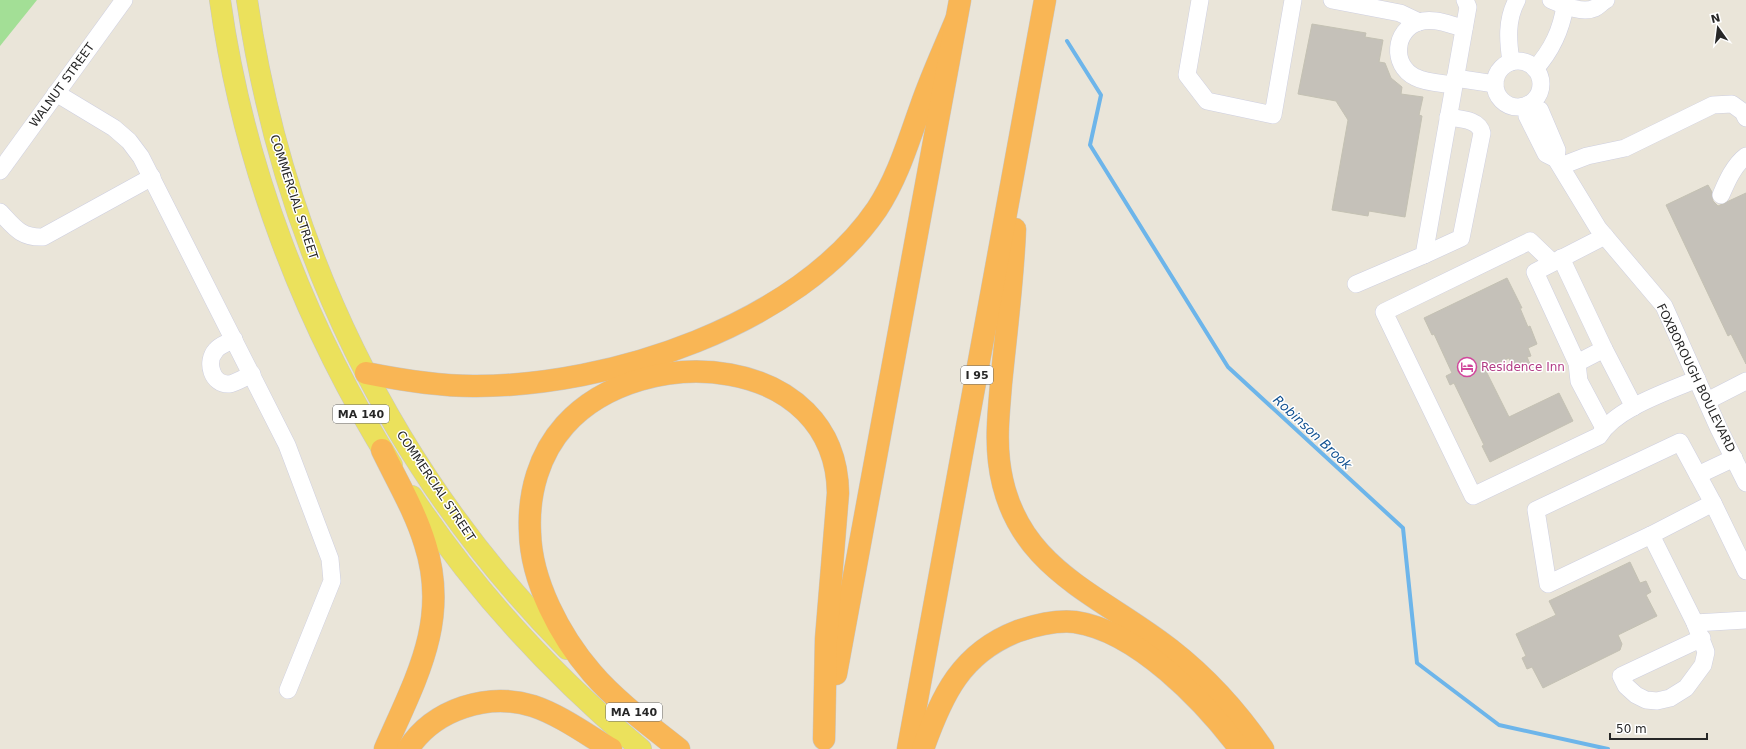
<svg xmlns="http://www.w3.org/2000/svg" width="1746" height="749" viewBox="0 0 1746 749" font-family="'DejaVu Sans',sans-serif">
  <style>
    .green { fill: #a3df96 }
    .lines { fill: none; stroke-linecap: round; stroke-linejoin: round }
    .stream { stroke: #6db5ea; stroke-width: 4 }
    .building { fill: #c5c1b9; stroke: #c4c1b3 }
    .minor-casing { stroke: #cecfe0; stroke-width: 18 }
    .major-casing { stroke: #c7c7c7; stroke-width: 22 }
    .highway-casing { stroke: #c7c7c7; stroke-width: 23 }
    .minor { stroke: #fff; stroke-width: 17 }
    .major { stroke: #ebe15c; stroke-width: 21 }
    .highway { stroke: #f9b655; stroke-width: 22 }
    .labels { text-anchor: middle; stroke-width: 3; stroke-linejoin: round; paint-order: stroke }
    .shield { fill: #fff; stroke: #686868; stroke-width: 1 }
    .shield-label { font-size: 11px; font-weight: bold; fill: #272727 }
    .street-label { font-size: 12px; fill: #272727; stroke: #fff }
    .hotel-label { font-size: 12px; fill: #b23c85; stroke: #fff; text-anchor: start }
    .water-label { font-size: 13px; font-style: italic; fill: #115191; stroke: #fff }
  </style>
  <rect width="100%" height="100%" fill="#eae5d9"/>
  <polygon class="green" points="0,0 37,0 0,46"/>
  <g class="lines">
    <polyline class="stream" points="1067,41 1101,95 1090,145 1228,367 1403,528 1417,663 1499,725 1608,749"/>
  </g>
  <g class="building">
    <polygon points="1312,24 1366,33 1365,37 1383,40 1379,62 1385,63 1391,78 1402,87 1401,94 1423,97 1419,115 1422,116 1405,217 1369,211 1368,216 1332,210 1348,120 1336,101 1298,94"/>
    <polygon points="1708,185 1712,192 1713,201 1718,206 1746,193 1746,364 1731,334 1728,336 1666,205"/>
    <polygon points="1507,278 1522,308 1520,308 1528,327 1530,326 1537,344 1528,348 1531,356 1527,357 1530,364 1517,370 1515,364 1512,365 1509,358 1485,369 1509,417 1559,393 1573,421 1490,462 1482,446 1484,445 1454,383 1450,385 1446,376 1452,373 1434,334 1432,335 1424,318"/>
    <polygon points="1630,562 1640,583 1646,581 1651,592 1646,595 1657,616 1618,635 1622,644 1620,650 1543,688 1532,667 1527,669 1522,658 1526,656 1516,634 1556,615 1549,601"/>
  </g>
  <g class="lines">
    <defs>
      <g id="minor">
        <polyline points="1200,0 1187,75 1207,101 1273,115 1293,0"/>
        <polyline points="1332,0 1400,13 1419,22"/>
        <path d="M1551,0C1563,5 1582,14 1595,8C1599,6 1602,2 1606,0"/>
        <circle cx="1518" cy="84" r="23"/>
        <path d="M1511,62C1508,41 1506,20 1517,0"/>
        <path d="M1535,69C1552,50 1561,31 1565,6"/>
        <polyline points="1455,78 1495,84"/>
        <path d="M1454,85C1441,83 1426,83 1415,77C1391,65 1394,30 1419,22C1433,17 1450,25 1464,28"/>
        <polyline points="56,93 114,128 129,141 141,157 287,445 330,559 332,581 288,690"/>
        <polyline points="1529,104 1531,108 1540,110 1557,150 1556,159"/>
        <polyline points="1531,108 1527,116 1546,154 1556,159 1598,228 1664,306 1719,429 1746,483"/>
        <polyline points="1561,166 1587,156 1625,148 1713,105 1732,104 1743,112 1746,118"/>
        <polyline points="0,171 124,0"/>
        <path d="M1721,195C1727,181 1734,165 1746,156"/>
        <path d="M0,212C14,227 21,238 43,237L152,177"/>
        <path d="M1424,255L1461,238L1482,133C1479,119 1460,119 1448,117"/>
        <polyline points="1561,258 1604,349 1634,407"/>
        <path d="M1552,262L1530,241L1384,312L1473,496L1599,436C1616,408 1667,392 1697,379"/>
        <polyline points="1356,284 1424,255 1468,7 1465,0"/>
        <path d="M234,339C228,343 220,345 216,350C205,362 212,385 229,384C236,383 245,377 252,374"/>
        <polyline points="1577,363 1604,349"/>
        <polyline points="1707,401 1746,381"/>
        <polyline points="1604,428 1579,381 1577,363 1535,272 1605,236"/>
        <polygon points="1680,442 1713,503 1651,535 1548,584 1536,510"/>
        <polyline points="1698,475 1734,458"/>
        <polyline points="1713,503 1746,571"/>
        <polyline points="1651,535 1695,623 1706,652 1703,665 1686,688 1670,698 1657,701 1646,700 1636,695 1626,686 1621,676 1702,638"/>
        <polyline points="1695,623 1746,620"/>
      </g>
      <g id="major">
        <path d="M220,0C243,165 304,324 392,465"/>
        <path d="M247,0C283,247 391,471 567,649"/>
        <path d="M412,496C475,591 554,676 641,749"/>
      </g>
      <g id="highway">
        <path d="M1015,229C1013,281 1006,333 1001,384C999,410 996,435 999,461C1011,567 1097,592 1170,649C1206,677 1237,711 1263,749"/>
        <path d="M366,373C401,380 437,386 473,386C609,387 798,325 877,209C898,177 908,142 921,106C931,77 944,49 956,20"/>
        <path d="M382,450C397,481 415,511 425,544C450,621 415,680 385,749"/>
        <polyline points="836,674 960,0"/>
        <path d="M408,749C434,709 488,692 533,706C560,715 586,734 611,749"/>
        <path d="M679,749C650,726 616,701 592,673C560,636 531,581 530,532C528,493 539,454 565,425C643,339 836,354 838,493L826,639L824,739"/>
        <polyline points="908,749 1045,0"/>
        <path d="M923,749C942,695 961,653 1018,631C1036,625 1056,620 1075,622C1137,631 1204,701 1240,749"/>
      </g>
    </defs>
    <use href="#minor" class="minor-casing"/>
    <use href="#major" class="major-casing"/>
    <use href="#highway" class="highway-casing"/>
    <use href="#minor" class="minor"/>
    <use href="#major" class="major"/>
    <use href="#highway" class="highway"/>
  </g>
  <defs>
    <symbol id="hotel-ring" viewBox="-11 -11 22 22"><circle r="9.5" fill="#fff" stroke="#d1479c" stroke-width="1.5"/><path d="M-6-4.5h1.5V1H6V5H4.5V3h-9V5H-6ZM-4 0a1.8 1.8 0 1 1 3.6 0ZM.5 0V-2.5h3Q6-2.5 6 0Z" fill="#d1479c"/></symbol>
  </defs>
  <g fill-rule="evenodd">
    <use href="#hotel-ring" x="1456" y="356" width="22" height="22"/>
  </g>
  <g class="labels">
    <g class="shield">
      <rect x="961" y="366" width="32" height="18" rx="3"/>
      <rect x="333" y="405" width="56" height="18" rx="3"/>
      <rect x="606" y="703" width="56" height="18" rx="3"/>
    </g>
    <g class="shield-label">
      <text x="977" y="379">I 95</text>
      <text x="361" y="418">MA 140</text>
      <text x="634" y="716">MA 140</text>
    </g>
    <g class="street-label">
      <text transform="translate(62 85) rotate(-54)" y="4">WALNUT STREET</text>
      <text transform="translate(294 197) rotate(72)" y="4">COMMERCIAL STREET</text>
      <text transform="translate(1696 378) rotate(64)" y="4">FOXBOROUGH BOULEVARD</text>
      <text transform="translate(436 486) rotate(56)" y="4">COMMERCIAL STREET</text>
    </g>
    <g class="hotel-label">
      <text x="1481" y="371">Residence Inn</text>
    </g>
    <g class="water-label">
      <text transform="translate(1313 432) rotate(43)" y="5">Robinson Brook</text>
    </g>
  </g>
  <g transform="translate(1718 28) rotate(346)" stroke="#ffffff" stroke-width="3" paint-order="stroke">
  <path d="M0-3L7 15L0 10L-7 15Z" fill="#272727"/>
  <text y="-6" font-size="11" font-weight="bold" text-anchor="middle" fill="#272727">N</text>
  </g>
  <path d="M1610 733v6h97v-6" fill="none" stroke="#272727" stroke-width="2"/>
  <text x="1616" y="733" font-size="12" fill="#272727" stroke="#ffffff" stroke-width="3" paint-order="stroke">50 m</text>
</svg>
